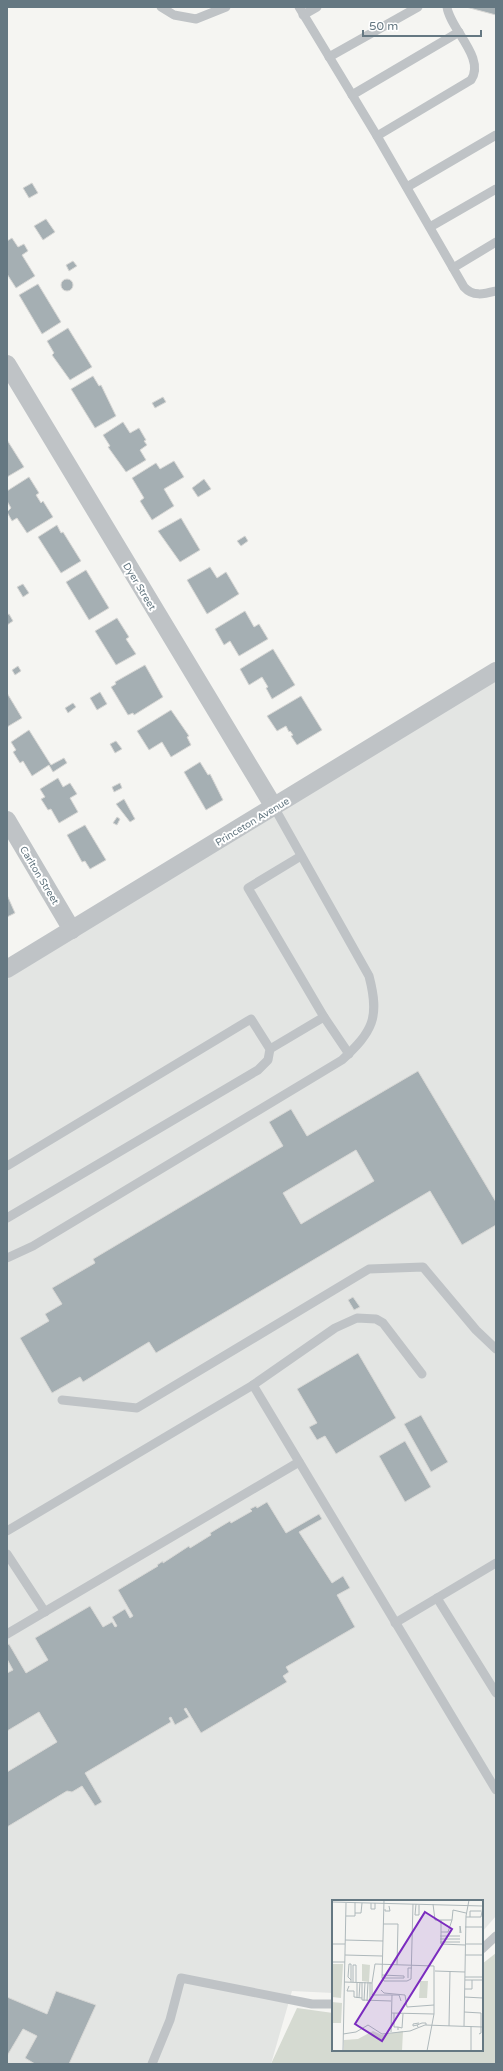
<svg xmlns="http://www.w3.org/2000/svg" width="503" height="2071" viewBox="0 0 503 2071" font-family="'Varela Round',sans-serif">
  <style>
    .built { fill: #e3e5e3 }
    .green { fill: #d5dad1 }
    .building { fill: #a5afb3; stroke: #d7d7d5; fill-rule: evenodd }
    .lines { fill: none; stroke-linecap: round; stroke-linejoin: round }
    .service { stroke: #bfc3c6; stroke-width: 9 }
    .minor { stroke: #bfc3c6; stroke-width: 18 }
    .labels { text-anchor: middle; stroke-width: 4; stroke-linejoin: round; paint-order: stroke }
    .street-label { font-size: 10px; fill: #657882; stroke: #fff }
    .inset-road { fill: none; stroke: #aeb8bb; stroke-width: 1 }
    .view { fill: #7b2cbf; fill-opacity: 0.15; stroke: #7b2cbf; stroke-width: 2 }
    .inset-edge { fill: none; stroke: #657882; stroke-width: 2 }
  </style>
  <rect width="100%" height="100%" fill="#f5f5f2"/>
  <polygon class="built" points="496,679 496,1916 482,1932 482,1901 333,1901 333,1993 292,1991 271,2064 7,2064 7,979"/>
  <polygon class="green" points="496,1953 496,2064 271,2064 297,2008 333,2013 333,2050 482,2050 482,1964"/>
  <g class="building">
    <polygon points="466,7 496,7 496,15"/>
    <polygon points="32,183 38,193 29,198 23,188"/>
    <polygon points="46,219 55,232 43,240 34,226"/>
    <polygon points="12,238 18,247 24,244 28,251 22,255 35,276 16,288 7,274 7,241"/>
    <polygon points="73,261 77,266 69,271 66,265"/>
    <circle cx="67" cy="285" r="6"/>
    <polygon points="38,284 61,322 42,334 19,295"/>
    <polygon points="68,328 92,367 70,380 52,355 54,353 47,341"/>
    <polygon points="93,376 99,386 101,385 116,416 95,428 71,389"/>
    <polygon points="163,397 166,402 155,408 152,403"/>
    <polygon points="123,422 130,433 139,428 146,440 144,441 147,445 140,450 146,460 126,472 108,447 110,446 103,435"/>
    <polygon points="7,440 24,467 7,477"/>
    <polygon points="174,461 184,477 164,489 174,506 152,520 140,501 144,498 132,478 156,463 160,469"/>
    <polygon points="29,477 39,493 36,495 41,503 43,501 53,517 27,533 17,518 12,521 7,512 11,508 7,501 7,491"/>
    <polygon points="204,479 211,489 198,497 192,488"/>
    <polygon points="181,518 200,550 180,562 158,531"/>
    <polygon points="57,525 61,533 63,532 81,561 61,573 38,537"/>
    <polygon points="245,536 248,541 241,546 237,541"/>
    <polygon points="210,567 217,578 226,572 239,594 207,614 187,580"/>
    <polygon points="86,570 109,608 89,620 66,582"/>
    <polygon points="23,584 29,593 23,597 17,587"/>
    <polygon points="245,611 254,627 259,624 268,639 239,656 230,641 224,645 215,629"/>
    <polygon points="9,614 13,621 7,625 7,615"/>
    <polygon points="117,618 129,637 126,639 136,654 116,665 95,631"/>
    <polygon points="273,649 295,685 272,699 266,688 268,687 262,677 249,685 240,669"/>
    <polygon points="145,665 163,697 134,715 133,713 128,715 111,687 116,684 115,682"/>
    <polygon points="18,666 21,671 15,675 12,670"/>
    <polygon points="100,692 107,704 97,710 90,698"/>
    <polygon points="7,693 22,718 7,727"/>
    <polygon points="301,696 322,730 297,745 291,736 293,735 290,731 289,732 286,726 277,731 267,716"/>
    <polygon points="73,703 76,707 68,713 65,708"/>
    <polygon points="171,710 189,736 187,737 191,745 171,757 162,742 149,750 137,731"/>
    <polygon points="29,730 51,765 64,758 67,763 53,772 49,765 32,776 23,761 20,763 13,752 16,750 11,742"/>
    <polygon points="116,741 122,749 115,753 110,744"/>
    <polygon points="200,762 208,775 210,774 223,800 206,810 184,772"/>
    <polygon points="58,778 63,787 70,783 77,794 70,798 78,812 59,823 51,809 48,810 41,799 45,797 40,789"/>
    <polygon points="120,783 122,788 114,792 112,787"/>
    <polygon points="124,799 135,819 130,822 116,804"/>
    <polygon points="117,817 120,819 117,825 113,823"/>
    <polygon points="85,825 106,860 90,869 85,861 82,862 67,835"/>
    <polygon points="7,895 15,913 7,917"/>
    <path d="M418,1071L496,1202V1225L462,1245L430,1191L156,1353L149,1342L83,1382L80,1377L52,1393L20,1338L49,1321L45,1314L62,1304L52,1288L95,1263L93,1259L283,1146L269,1122L291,1109L307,1136ZM356,1150L374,1181L301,1224L283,1193Z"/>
    <polygon points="353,1297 360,1307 354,1310 348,1300"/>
    <polygon points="358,1353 396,1418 336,1454 325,1436 317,1440 309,1427 317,1423 297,1389"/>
    <polygon points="421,1415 448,1462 431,1472 404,1424"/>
    <polygon points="405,1441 431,1487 405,1502 379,1456"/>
    <polygon points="267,1502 286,1533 319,1514 322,1519 299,1532 332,1583 343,1576 350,1588 337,1595 355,1627 286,1667 289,1672 283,1676 287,1682 201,1733 186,1708 184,1709 189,1717 175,1725 171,1717 169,1718 171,1722 85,1773 102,1802 95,1806 82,1786 72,1792 67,1791 7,1827 7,1772 57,1742 39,1712 7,1731 7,1673 13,1670 7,1659 7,1645 9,1644 26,1673 48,1660 35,1638 90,1606 103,1627 112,1622 115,1627 117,1626 112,1617 125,1609 130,1618 133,1616 118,1590 158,1566 157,1565 163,1561 163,1563 189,1546 190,1548 211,1535 210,1533 230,1521 231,1523 252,1511 250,1509 256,1506 257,1508"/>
    <polygon points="56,1991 96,2005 69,2064 35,2064 25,2058 37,2036 23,2029 7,2056 7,1997 47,2014"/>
  </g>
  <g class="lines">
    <g class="service">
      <polyline points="161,7 174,15 196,19 226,7"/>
      <path d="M299,7L377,136L471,80C486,58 450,29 447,7"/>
      <polyline points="303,15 317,7"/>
      <polyline points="329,57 418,7"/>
      <polyline points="352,95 459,32"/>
      <path d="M377,136L464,287C473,297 484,294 496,291"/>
      <polyline points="407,187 496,135"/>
      <polyline points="430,227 496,189"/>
      <polyline points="453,268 496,242"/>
      <polyline points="301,856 248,888 324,1017"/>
      <polyline points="270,1049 324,1017 349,1054"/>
      <polyline points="7,1166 251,1019 270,1049 268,1060 258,1070 7,1218"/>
      <path d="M7,1258L33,1246L342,1060C373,1031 380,1018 369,976L274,807"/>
      <polyline points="253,1385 335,1328 357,1318 376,1319 383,1323 422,1374"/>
      <polyline points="62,1400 137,1408 369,1269 423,1267 476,1330 496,1349"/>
      <polyline points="7,1531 253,1385 496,1790"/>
      <polyline points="7,1554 45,1612"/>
      <polyline points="437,1598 496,1693"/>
      <polyline points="395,1623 496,1563"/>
      <polyline points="7,1634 299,1462"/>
      <polyline points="482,1949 496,1936"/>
      <polyline points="152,2064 170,2020 181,1978 312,2004 333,2004"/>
    </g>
    <g class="minor">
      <polyline points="7,364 274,807"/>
      <polyline points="7,820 72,930"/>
      <polyline points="7,969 496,671"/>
    </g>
  </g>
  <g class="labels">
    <g class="street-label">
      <text transform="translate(140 586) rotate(59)" y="4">Dyer Street</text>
      <text transform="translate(252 821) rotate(-31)" y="4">Princeton Avenue</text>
      <text transform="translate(40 875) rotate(59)" y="4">Carlton Street</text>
    </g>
  </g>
  <g transform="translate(332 1900)">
    <rect width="151" height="151" fill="#f5f5f2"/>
    <path d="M0,64H11L9,98L0,97ZM30,64L38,65L37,82L30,81ZM88,81H96L95,98H87ZM0,102L10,103L9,123H0ZM41,131L50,135L71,131L70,151H12V140L26,139Z" fill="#d5dad1"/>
    <path class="inset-road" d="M0,2L151,6M39,3V9H43V3M84,4L83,15H87V5M101,4L103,20H120L121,10L134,13M53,9V11H58L57,6M23,13H29L30,3M14,16H23V2M134,17H149L151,6M138,17V11H149M109,20V32H116L120,20M51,24H66L65,65M133,27H151M109,32V44L133,45M128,33V26L129,33M108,36H128M108,39H128M13,40L51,41M108,42H128M0,44H13M133,44H151M13,55L50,56M133,55H151M0,62H13M103,71L133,72M133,77H151M50,78L52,81H75L79,79L81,4M50,78L52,0M50,78H72V76L50,75M76,78V68H80M133,80H151M12,82L40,83V95H60L59,132M19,82V64H17L16,77L19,80M21,82V65H24V82M30,82V100L59,101M40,83L43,64L102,66V114L95,151M17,86L15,91H22V97L30,98M133,89H140V80M49,90L52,93L73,95L75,107L102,105M60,95H67L69,101M132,97L151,98M25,98V82M27,98L28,82M32,101L33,82M35,101L36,82M38,101V82M132,112L149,113V133L147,134M59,113L102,114M62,113V127H66V130M85,125L81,126V124L87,123M117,126L118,71M132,126L134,16L137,0M66,127L70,128L71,114M86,127L85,125L90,123H94V125M11,134L24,132L36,125L50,134L78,131L93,125L151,127M11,151L14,3M139,151V126"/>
    <path class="view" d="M93,12L120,29L50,141L23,124Z"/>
    <rect width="151" height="151" class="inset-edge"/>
  </g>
  <rect width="503" height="2071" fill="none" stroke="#657882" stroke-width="16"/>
  <path d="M363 30v6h118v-6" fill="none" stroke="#657882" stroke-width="2"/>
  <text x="369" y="30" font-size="12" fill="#657882" stroke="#ffffff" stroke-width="3" paint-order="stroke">50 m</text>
</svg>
